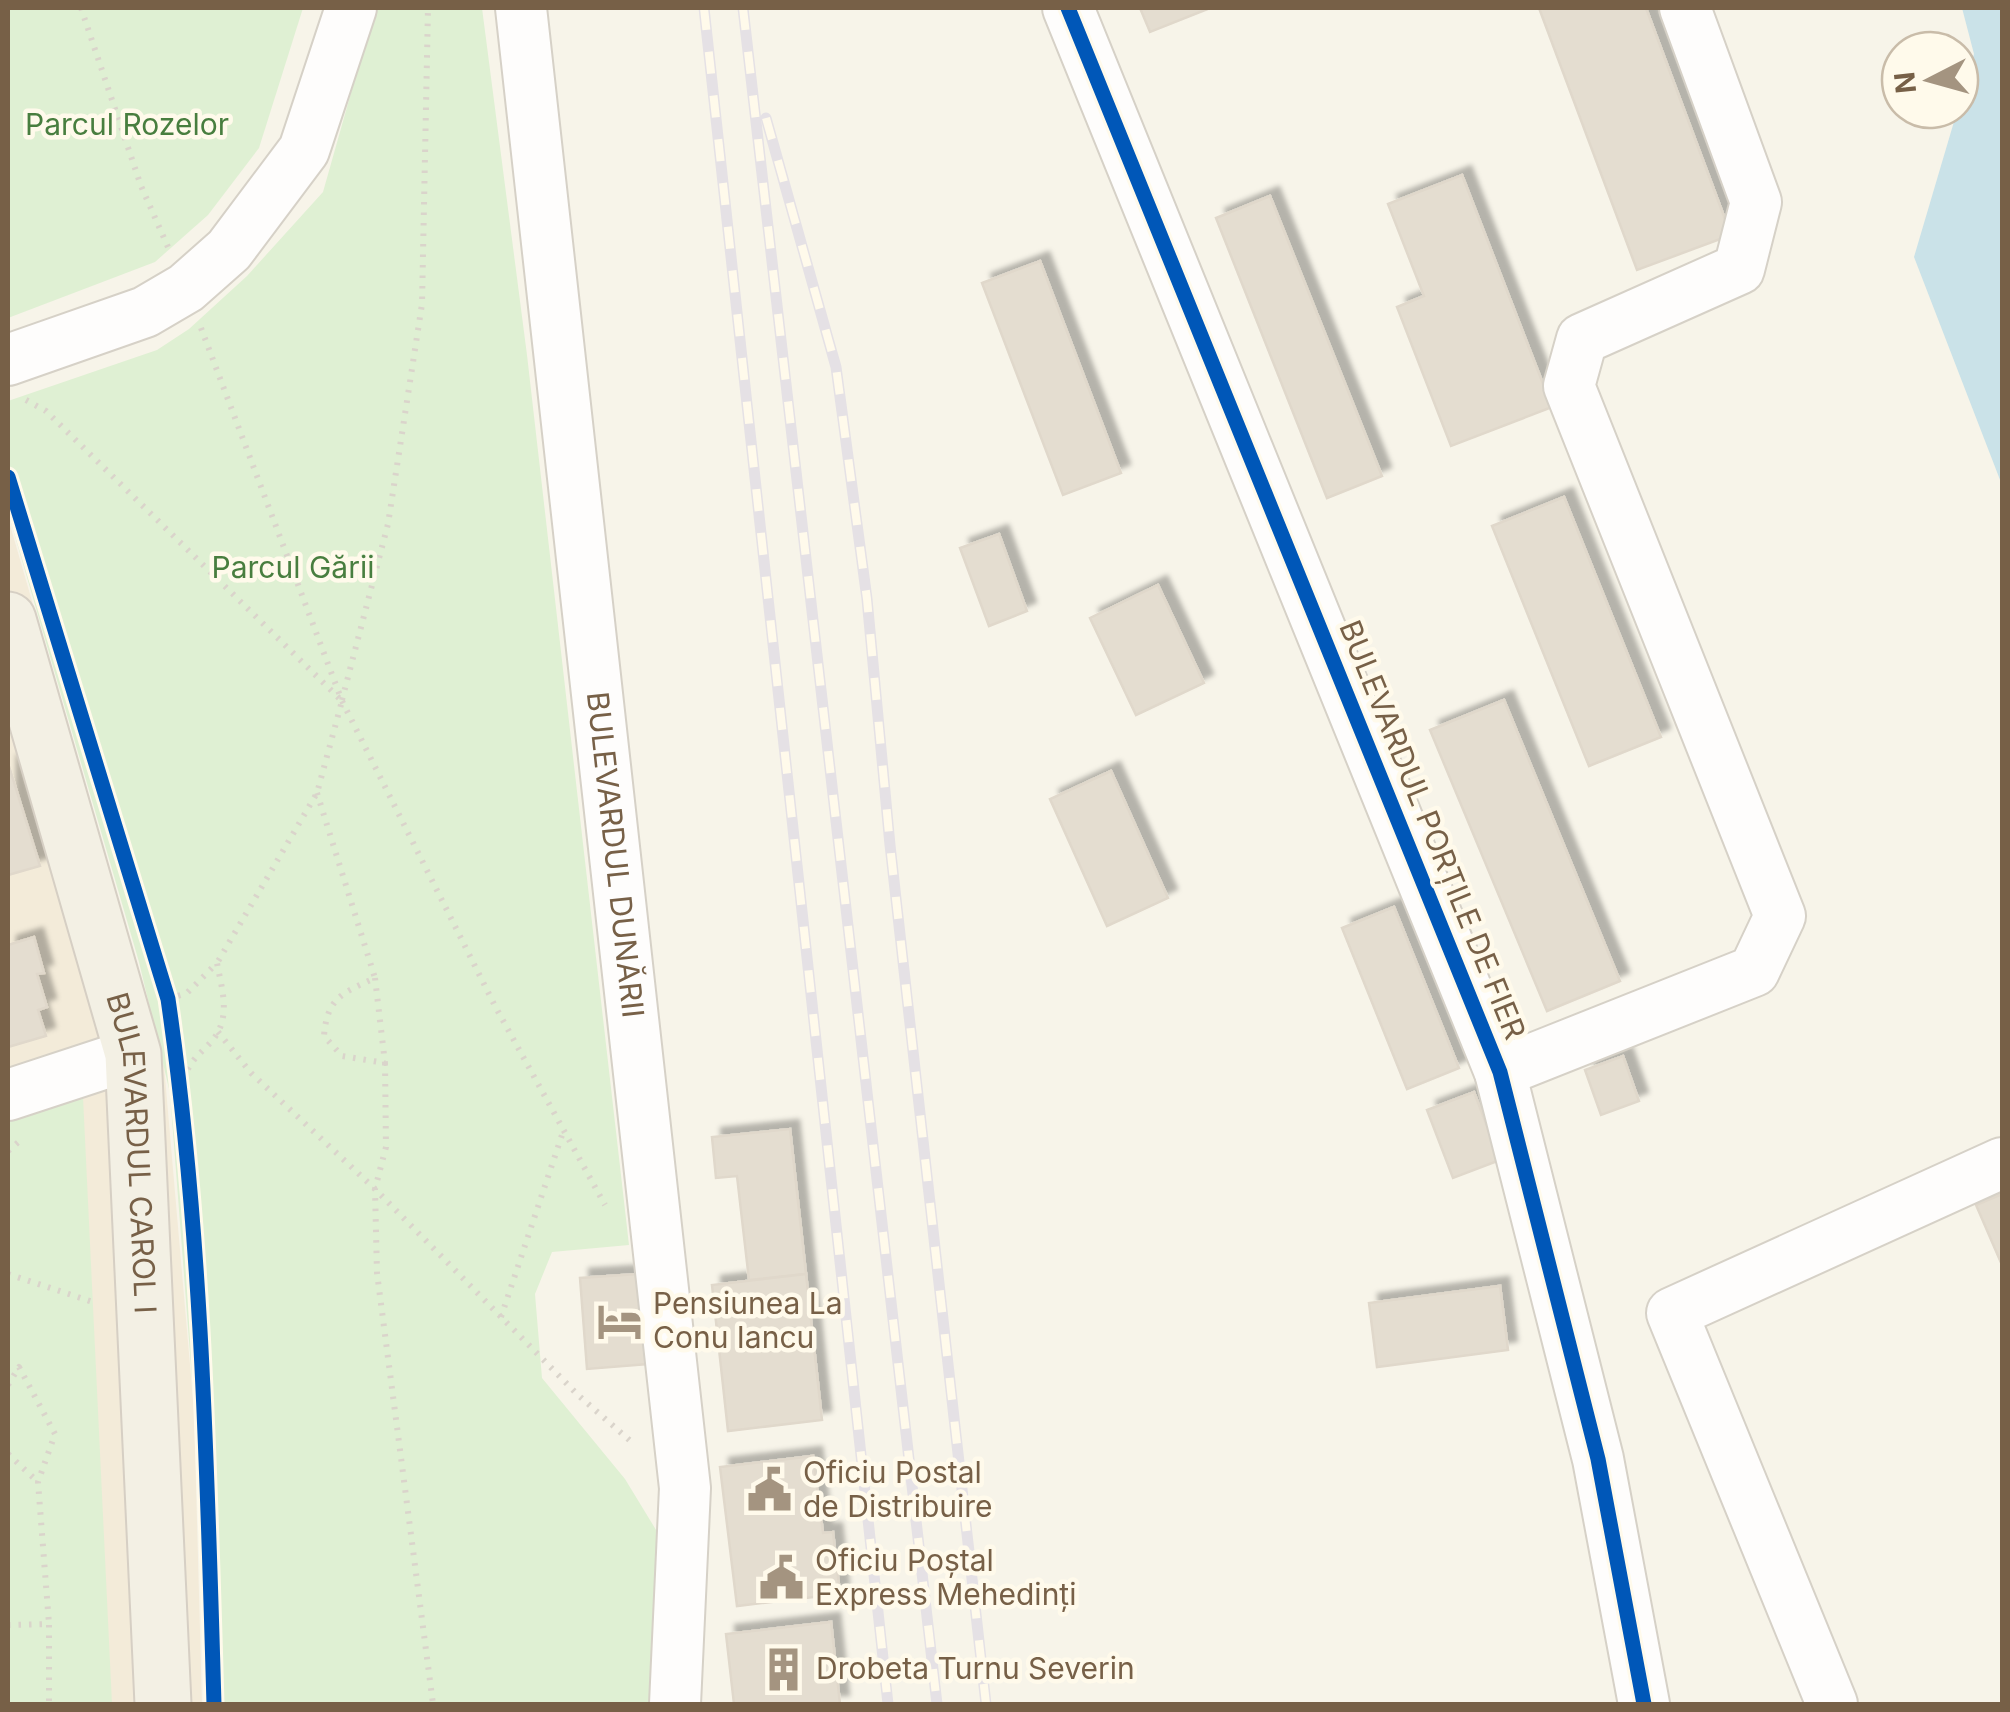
<svg xmlns="http://www.w3.org/2000/svg" width="2010" height="1712" viewBox="0 0 2010 1712" font-family="Inter,sans-serif">
  <style>
    .residential { fill: #f3ebd9 }
    .green { fill: #dff0d3 }
    .water { fill: #cae2e8 }
    .building { fill: #e4ddd0; stroke: #e0d8cb; stroke-width: 2.5; filter: url(#shadow) }
    .lines { fill: none; stroke-linecap: round; stroke-linejoin: round }
    .minor-casing { stroke: #d6d1c7; stroke-width: 54 }
    .major-casing { stroke: #d6cfc4; stroke-width: 59 }
    .path { stroke: #dad4cb; stroke-width: 6; stroke-dasharray: 2.5 8; stroke-linecap: butt }
    .minor { stroke: #fefdfc; stroke-width: 50 }
    .major { stroke: #f3f0e4; stroke-width: 55 }
    .rail-casing { stroke: #e5e1e5; stroke-width: 11 }
    .rail { stroke: #fffaeb; stroke-width: 8; stroke-dasharray: 22; stroke-linecap: butt }
    .cycleway-casing { stroke: #fffaeb; stroke-width: 21 }
    .cycleway { stroke: #0057b8; stroke-width: 15 }
    .labels { text-anchor: middle; stroke-width: 9; stroke-linejoin: round; paint-order: stroke }
    .park-label { font-size: 30px; fill: #487e3f; stroke: #fffaeb }
    .street-label { font-size: 30px; fill: #776047; stroke: #fffaeb }
    .poi-label { font-size: 30px; fill: #776047; stroke: #fffaeb; text-anchor: start }
  </style>
  <defs>
    <filter id="shadow"><feDropShadow dx="9" dy="-9" stdDeviation="2.5" flood-color="#0004"/></filter>
  </defs>
  <rect width="100%" height="100%" fill="#f7f4e9"/>
  <polygon class="residential" points="8,518 163,1054 194,1411 202,1704 8,1704"/>
  <g class="green">
    <polygon points="8,8 303,8 259,148 208,215 155,262 8,318"/>
    <polygon points="375,8 482,8 527,355 629,1245 552,1252 535,1294 542,1378 625,1479 664,1543 658,1704 204,1704 195,1418 170,1093 139,962 8,512 8,401 157,350 189,329 247,276 323,192"/>
    <polygon points="83,1097 112,1704 8,1704 8,1119"/>
  </g>
  <polygon class="water" points="1962,8 2002,8 2002,485 1914,257 1974,54"/>
  <g class="building">
    <polygon points="1140,8 1210,8 1150,32"/>
    <polygon points="1539,8 1646,8 1731,235 1637,270"/>
    <polygon points="1462,175 1552,407 1451,446 1397,307 1424,296 1388,204"/>
    <polygon points="1270,196 1382,476 1327,498 1216,218"/>
    <polygon points="1040,261 1121,473 1063,495 982,283"/>
    <polygon points="1564,497 1661,737 1589,766 1492,526"/>
    <polygon points="999,534 1027,611 989,626 960,548"/>
    <polygon points="1158,585 1204,683 1136,715 1090,618"/>
    <polygon points="1504,700 1620,981 1547,1011 1430,730"/>
    <polygon points="8,763 40,866 8,875"/>
    <polygon points="1111,771 1168,898 1107,926 1050,799"/>
    <polygon points="1394,907 1459,1068 1407,1089 1342,928"/>
    <polygon points="34,937 44,973 37,974 47,1007 38,1010 46,1036 8,1047 8,945"/>
    <polygon points="1623,1056 1639,1101 1601,1115 1585,1070"/>
    <polygon points="1474,1092 1500,1160 1453,1178 1427,1110"/>
    <polygon points="790,1129 806,1274 749,1280 737,1176 716,1178 712,1137"/>
    <polygon points="2002,1194 2002,1265 1976,1205"/>
    <polygon points="653,1273 660,1363 587,1369 580,1278"/>
    <polygon points="806,1274 822,1420 728,1431 712,1285"/>
    <polygon points="1500,1286 1508,1350 1377,1367 1369,1303"/>
    <polygon points="813,1456 823,1533 833,1532 840,1594 737,1606 720,1467"/>
    <polygon points="831,1622 840,1704 734,1704 726,1634"/>
  </g>
  <g class="lines">
    <defs>
      <g id="minor">
        <path id="s1" d="M521,8L685,1488L675,1704"/>
        <polyline points="1068,8 1500,1072 1598,1459 1644,1704"/>
        <polyline points="8,360 145,312 186,288 229,250 304,150 351,8"/>
        <polyline points="1500,1072 1754,971 1780,916 1569,386 1582,339 1739,269 1756,202 1685,8"/>
        <polyline points="8,1095 133,1054"/>
        <polyline points="1832,1704 1672,1313 2002,1163"/>
      </g>
      <g id="major">
        <path id="s2" d="M8,620L133,1054L163,1704"/>
      </g>
    </defs>
    <use href="#minor" class="minor-casing"/>
    <use href="#major" class="major-casing"/>
    <g class="path">
      <polyline points="81,8 141,186 168,247"/>
      <polyline points="201,328 342,701 495,1006 605,1205"/>
      <polyline points="26,400 46,411 342,701 317,793 217,963"/>
      <polyline points="342,700 388,524 422,304 428,8"/>
      <polyline points="317,793 375,978"/>
      <path d="M375,978L385,1063L342,1056L324,1036C327,998 342,993 375,978Z"/>
      <path d="M168,999L187,993L217,963C221,985 229,1009 219,1030C211,1048 193,1053 185,1076"/>
      <polyline points="218,1032 251,1073 375,1189 578,1395 635,1445"/>
      <polyline points="385,1063 386,1147 375,1189 377,1273 433,1704"/>
      <polyline points="8,1151 22,1139"/>
      <polyline points="8,1274 96,1303"/>
      <polyline points="501,1317 562,1135"/>
      <polyline points="8,1385 19,1367 55,1434 38,1482 49,1624"/>
      <polyline points="8,1454 38,1482"/>
      <polyline points="8,1625 49,1624 49,1704"/>
    </g>
    <use href="#minor" class="minor"/>
    <use href="#major" class="major"/>
    <defs>
      <g id="rail">
        <polyline points="704,8 888,1704"/>
        <polyline points="743,8 937,1704"/>
        <polyline points="766,118 836,367 867,599 890,845 986,1704"/>
      </g>
    </defs>
    <use href="#rail" class="rail-casing"/>
    <use href="#rail" class="rail"/>
    <defs>
      <g id="cycleway">
        <polyline points="1068,8 1500,1072 1598,1459 1644,1704"/>
        <path d="M8,477L168,999C202,1232 207,1469 214,1704"/>
      </g>
    </defs>
    <use href="#cycleway" class="cycleway-casing"/>
    <use href="#cycleway" class="cycleway"/>
  </g>
  <defs>
    <symbol id="hotel-bare" viewBox="-9 -9 18 18"><path d="M-6-4.5h1.5V1H6V5H4.5V3h-9V5H-6ZM-4 0a1.8 1.8 0 1 1 3.6 0ZM.5 0V-2.5h3Q6-2.5 6 0Z" fill="#a49480" stroke="#fffaeb" stroke-width="2.5" paint-order="stroke"/></symbol>
    <symbol id="civic-bare" viewBox="-9 -9 18 18"><path d="M-.6-6.5H3V-4.5H.6V-3L4-1V1h2V6H-6V1h2V-1L-.6-3ZM-1.2 2.5V6h2.4V2.5Z" fill="#a49480" stroke="#fffaeb" stroke-width="2.5" paint-order="stroke"/></symbol>
    <symbol id="building-bare" viewBox="-9 -9 18 18"><path d="M-4-6H4V6H1V3H-1V6H-4ZM-2.5-4.3h1.7v1.8h-1.7ZM.8-4.3h1.7v1.8H.8ZM-2.5-1h1.7V.8h-1.7ZM.8-1h1.7V.8H.8Z" fill="#a49480" stroke="#fffaeb" stroke-width="2.5" paint-order="stroke"/></symbol>
  </defs>
  <g fill-rule="evenodd">
    <use href="#hotel-bare" x="588" y="1290" width="63" height="63"/>
    <use href="#civic-bare" x="738" y="1458" width="63" height="63"/>
    <use href="#civic-bare" x="750" y="1546" width="63" height="63"/>
    <use href="#building-bare" x="752" y="1638" width="63" height="63"/>
  </g>
  <g class="labels">
    <g class="park-label">
      <text x="127" y="135">Parcul Rozelor</text>
      <text x="293" y="578">Parcul Gării</text>
    </g>
    <g class="street-label">
      <text transform="translate(1432 830) rotate(68)" y="10">BULEVARDUL PORȚILE DE FIER</text>
      <text dy="10" stroke="none"><textPath href="#s1" startOffset="852">BULEVARDUL DUNĂRII</textPath></text>
      <text dy="10" stroke="none"><textPath href="#s2" startOffset="550">BULEVARDUL CAROL I</textPath></text>
    </g>
    <g class="poi-label">
      <text x="653" y="1314">Pensiunea La<tspan x="653" dy="34">Conu Iancu</tspan></text>
      <text x="803" y="1483">Oficiu Postal<tspan x="803" dy="34">de Distribuire</tspan></text>
      <text x="815" y="1571">Oficiu Poștal<tspan x="815" dy="34">Express Mehedinți</tspan></text>
      <text x="816" y="1679">Drobeta Turnu Severin</text>
    </g>
  </g>
  <rect width="2010" height="1712" fill="none" stroke="#776047" stroke-width="20"/>
  <g transform="translate(1930 80) rotate(264)"><circle r="48" fill="#fffaeb" stroke="#c9bca9" stroke-width="2.5"/>
  <path d="M0-8L18 38L0 25L-18 38Z" fill="#a49480"/>
  <text y="-15" font-size="28" font-weight="bold" text-anchor="middle" fill="#776047">N</text>
  </g>
</svg>
